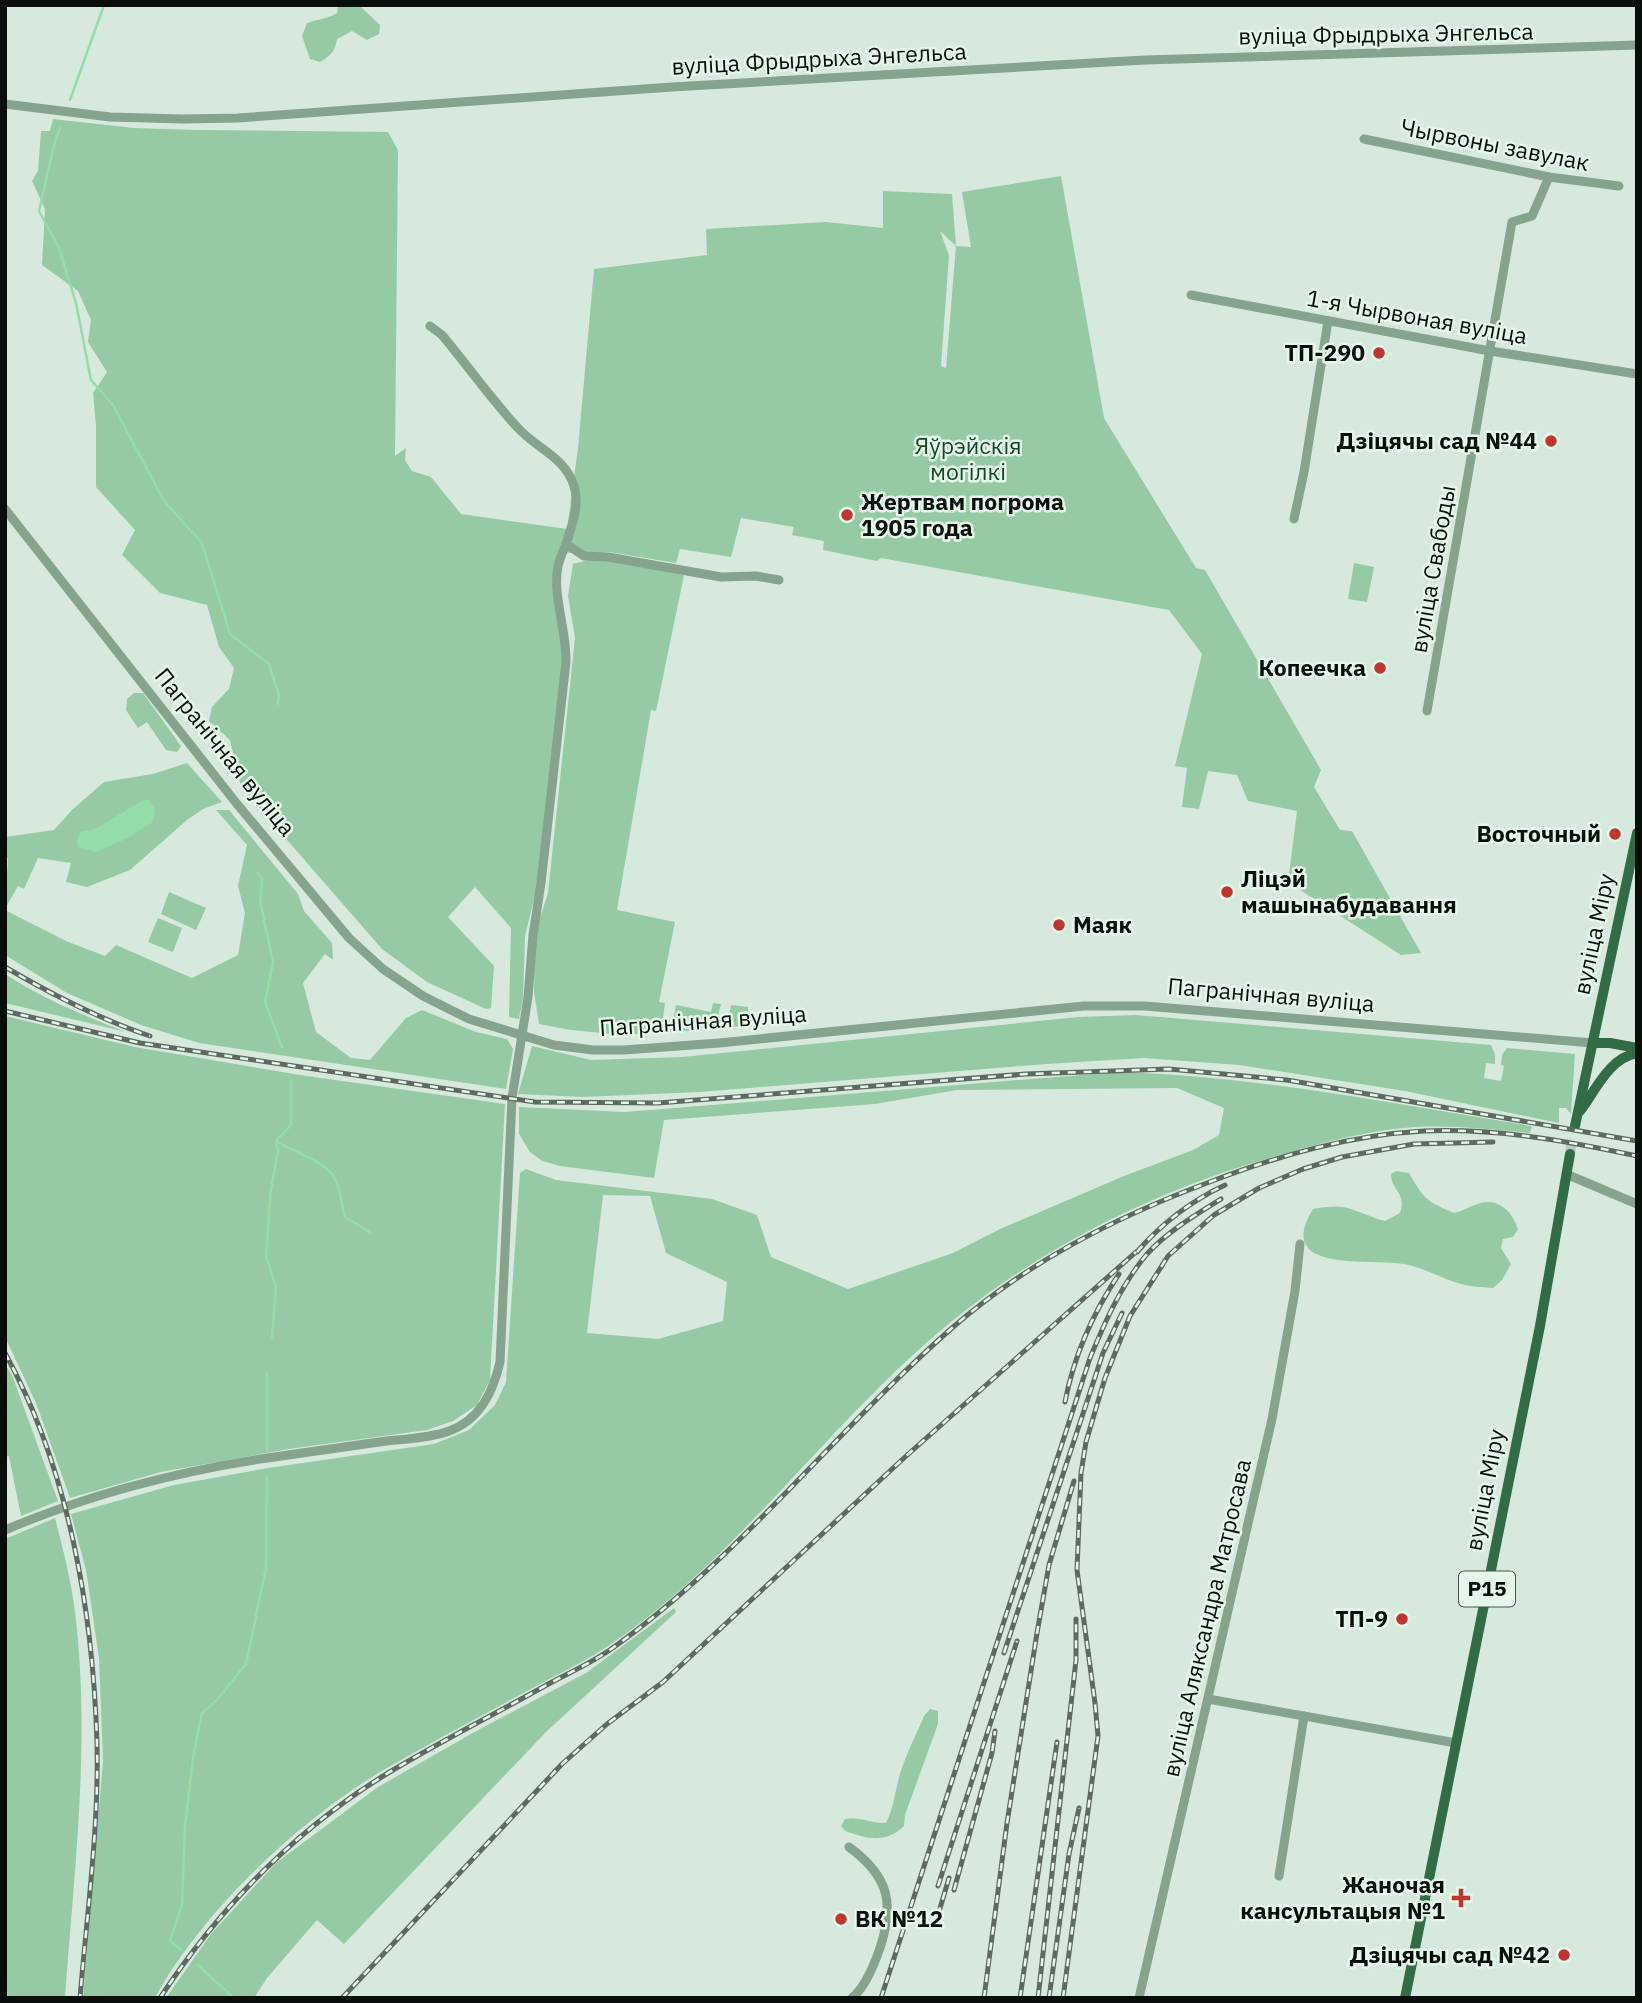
<svg xmlns="http://www.w3.org/2000/svg" width="1642" height="2003" viewBox="0 0 1642 2003" font-family="'IBM Plex Sans',sans-serif">
  <style>
    .green { fill: #96caa5; fill-rule: evenodd }
    .water { fill: #94dca9 }
    .lines { fill: none; stroke-linecap: round; stroke-linejoin: round }
    .stream { stroke: #94dca9; stroke-width: 2.5 }
    .major-tunnel { stroke: #b8c8bc; stroke-width: 10; stroke-dasharray: 10 5; stroke-linecap: butt }
    .minor { stroke: #85a38d; stroke-width: 9 }
    .major { stroke: #326c46; stroke-width: 10 }
    .rail-casing { stroke: #5e6961; stroke-width: 5 }
    .rail { stroke: #e4f7e9; stroke-width: 2.5; stroke-dasharray: 8; stroke-linecap: butt }
    .poi-dot { fill: #c2342e; stroke: #e4f7e9; stroke-width: 2.5 }
    .labels { text-anchor: middle; stroke-width: 5; stroke-linejoin: round; paint-order: stroke }
    .shield { fill: #e4f7e9; stroke: #4a544d; stroke-width: 2 }
    .shield-label { font-size: 21px; font-weight: bold; fill: #080e0a }
    .street-label { font-size: 23px; fill: #080e0a; stroke: #e4f7e9 }
    .poi-label { font-size: 23px; font-weight: bold; fill: #080e0a; stroke: #e4f7e9; text-anchor: end }
    .park-label { font-size: 23px; fill: #134928; stroke: #e4f7e9 }
  </style>
  <rect width="100%" height="100%" fill="#d7e9dc"/>
  <g class="green">
    <path d="M336,5H359L380,25L379,34L367,40L352,31L337,39C335,51 331,56 320,62L310,59L302,36L307,23C317,19 328,19 337,13L338,7Z"/>
    <path d="M53,119L134,128L198,130L388,132L398,150L395,456L406,448L405,460L412,471L431,477L461,514L567,529L578,448L594,269L707,255L706,229L826,222L883,228V191L952,194L956,246L971,247L962,192L1061,176L1104,418L1196,568L1205,570L1321,770L1314,787L1340,830L1352,831L1421,953L1401,955L1288,882L1297,811L1248,801L1237,775L1208,771L1199,809L1182,807L1187,768L1175,766L1202,654L1169,610L881,558L877,561L823,550L824,541L792,535L794,527L741,518L731,557L680,549L676,563L609,552L563,553L559,590L566,638L537,887L525,936L523,998L519,1019L509,1017L511,928L475,887L448,917L494,966L491,1008L486,1009L427,982L382,949L241,787L230,740L209,721L212,707L229,689L234,668L219,647L207,605L160,593L122,555L135,530L96,487V426L93,393L107,372L88,342L91,320L78,291L42,265L45,209L32,181L38,171L41,131H50ZM940,231L956,246L946,368L941,366L949,255Z"/>
    <polygon points="588,560 610,560 684,575 656,711 651,710 617,910 675,922 659,1002 665,1003 663,1018 673,1020 676,1005 711,1012 713,1003 721,1004 715,1029 622,1035 571,1030 539,1024 534,992 535,934 548,893 575,638 568,596 573,564"/>
    <polygon points="1354,563 1374,567 1367,602 1348,599"/>
    <polygon points="134,693 143,693 181,746 177,752 166,750 147,722 138,728 126,710 127,699"/>
    <polygon points="187,763 222,802 203,809 187,820 130,870 87,887 66,882 71,863 38,858 24,889 18,886 5,909 8,858 5,858 5,837 54,830 72,810 104,782 153,774"/>
    <polygon points="216,810 229,810 298,894 304,911 332,943 333,960 325,954 303,983 316,1032 351,1058 370,1060 406,1018 422,1010 476,1032 507,1039 513,1049 506,1089 199,1043 141,1025 67,993 5,955 5,910 66,941 105,956 116,945 192,978 238,955 245,913 238,886 247,845"/>
    <polygon points="169,892 206,908 196,930 161,914"/>
    <polygon points="158,918 182,928 173,952 148,942"/>
    <path d="M5,974C43,999 85,1016 126,1032L5,1003Z"/>
    <polygon points="731,1005 748,1007 748,1026 727,1027"/>
    <polygon points="1136,1015 1491,1045 1495,1054 1495,1064 1486,1063 1484,1078 1501,1081 1504,1066 1501,1065 1502,1055 1507,1048 1575,1054 1571,1114 1566,1108 1559,1108 1559,1123 1405,1091 1239,1065 1144,1058 1046,1064 700,1092 583,1097 518,1094 532,1046 591,1060 682,1057 1079,1017"/>
    <polygon points="5,1016 135,1047 300,1075 505,1104 490,1380 477,1405 453,1421 427,1430 289,1449 161,1472 70,1498 36,1403 5,1337"/>
    <path d="M1118,1072C1258,1076 1395,1104 1532,1126L1530,1133C1488,1129 1446,1124 1404,1128C1362,1132 1321,1143 1280,1155C1144,1193 1018,1258 913,1355C810,1449 725,1568 608,1646C588,1660 564,1671 542,1683C490,1711 438,1739 387,1768C302,1817 202,1911 155,1998H83L103,1761L99,1658L86,1570L71,1514L174,1485L268,1468L434,1444L469,1430L495,1405L506,1382L520,1173L526,1169L556,1180L712,1199L757,1215L771,1257L848,1289L953,1253L1000,1229L1124,1176L1193,1150L1219,1135L1224,1108L1177,1088L957,1090L875,1104L664,1120L654,1178L560,1166L542,1161L530,1152L519,1134V1107L625,1112ZM603,1195L650,1196L666,1253L727,1282L723,1321L658,1339L587,1333Z"/>
    <path d="M1396,1171L1409,1173C1424,1199 1426,1201 1454,1213C1463,1211 1472,1205 1481,1203C1499,1198 1513,1213 1518,1229L1513,1237L1503,1239L1501,1248L1511,1264L1502,1280L1493,1288C1484,1287 1474,1287 1465,1285C1444,1280 1425,1268 1404,1264C1370,1258 1273,1274 1313,1209C1324,1207 1336,1205 1347,1208C1360,1211 1372,1218 1385,1221L1400,1213C1407,1192 1391,1191 1391,1174Z"/>
    <polygon points="5,1364 12,1375 58,1501 21,1516 9,1456 5,1457"/>
    <path d="M55,1518C63,1549 71,1580 75,1612C91,1740 74,1870 65,1998H5V1539Z"/>
    <polygon points="674,1608 676,1612 546,1732 344,1944 317,1920 267,1978 254,1998 166,1998 211,1934 276,1863 378,1787 478,1730 586,1673"/>
    <path d="M930,1709L938,1711V1724L905,1815L904,1826C885,1844 868,1839 845,1831L841,1826L845,1819C859,1816 872,1824 886,1823C894,1808 895,1790 900,1774C906,1754 916,1735 924,1716Z"/>
  </g>
  <polygon class="water" points="143,800 149,800 155,809 153,822 128,838 96,852 78,847 77,840 80,832 95,829"/>
  <g class="lines">
    <g class="stream">
      <polyline points="70,100 104,5"/>
      <polyline points="60,128 55,141 39,211 59,248 76,303 91,380 113,405 164,501 202,543 230,634 269,664 279,695 278,704"/>
      <polyline points="258,873 262,878 260,901 273,962 265,1002 282,1047"/>
      <path d="M276,1141C295,1154 328,1160 337,1183C341,1194 342,1206 345,1217L370,1232"/>
      <polyline points="272,1338 276,1288 266,1255 271,1189 278,1151 276,1141 291,1125 291,1080"/>
      <polyline points="267,1372 267,1450"/>
      <polyline points="181,1950 170,1941 182,1905 185,1827 193,1757 202,1713 217,1700 246,1664 266,1568 267,1476"/>
      <polyline points="198,1965 234,1998"/>
    </g>
    <polyline class="major-tunnel" points="1570,1154 1572,1139"/>
    <g class="minor">
      <polyline points="5,104 110,117 183,119 238,118 672,87 1145,60 1637,45"/>
      <polyline points="1364,139 1549,177 1619,186"/>
      <polyline points="1191,295 1490,351 1637,374"/>
      <path d="M430,326L442,335C468,366 491,399 518,428C537,449 565,457 574,486C580,505 572,525 566,544"/>
      <polyline points="5,509 237,804 349,938 383,969 423,996 469,1019 554,1045 593,1050 624,1050 719,1043 1084,1006 1145,1006 1593,1043"/>
      <polyline points="1294,519 1304,472 1328,321"/>
      <polyline points="1427,711 1512,222 1532,216 1549,177"/>
      <polyline points="1566,1174 1637,1204"/>
      <path d="M5,1530C92,1493 187,1469 281,1456C316,1451 351,1446 386,1441C406,1439 430,1438 449,1431C480,1420 493,1392 500,1362L512,1098L528,997L533,935L541,883L566,662C567,631 552,595 558,566C560,558 563,551 566,544L584,556L608,557L721,577L756,576L779,580"/>
      <polyline points="1208,1699 1456,1743"/>
      <path d="M849,1847C890,1877 895,1905 879,1951C873,1967 865,1987 852,1998"/>
      <polyline points="1279,1876 1304,1716"/>
      <polyline points="1139,1998 1272,1419 1295,1291 1300,1244"/>
    </g>
    <g class="major">
      <polyline points="1593,1043 1610,1043 1637,1048"/>
      <path d="M1580,1111C1596,1090 1609,1058 1637,1053"/>
      <polyline points="1575,1126 1637,833"/>
      <polyline points="1405,1998 1540,1326 1570,1154"/>
    </g>
    <defs>
      <g id="rail">
        <path d="M5,967C51,994 99,1019 150,1036"/>
        <polyline points="5,1011 140,1043 535,1102 658,1103 1026,1074 1169,1069 1287,1080 1637,1141"/>
        <path d="M1137,1252C1161,1224 1191,1201 1225,1185"/>
        <path d="M5,1353C69,1469 93,1612 97,1743C99,1828 87,1913 80,1998"/>
        <path d="M1065,1402C1074,1355 1093,1313 1119,1274"/>
        <polyline points="1004,1653 1103,1353 1122,1313"/>
        <polyline points="938,1886 1017,1641"/>
        <polyline points="954,1890 992,1753 995,1731"/>
        <polyline points="938,1915 949,1878"/>
        <path d="M160,1998C220,1907 295,1830 388,1773C441,1741 497,1713 552,1682C573,1671 595,1661 614,1647C739,1558 837,1429 952,1328C1028,1262 1114,1218 1207,1183C1277,1156 1349,1135 1424,1131C1496,1128 1567,1141 1637,1156"/>
        <polyline points="342,1998 562,1764 607,1724 663,1682 905,1457 1136,1252"/>
        <path d="M881,1998L1090,1358C1105,1322 1121,1285 1147,1254C1167,1232 1195,1215 1221,1199"/>
        <polyline points="984,1998 1007,1823 1037,1633 1049,1565 1074,1481"/>
        <polyline points="1020,1998 1057,1742"/>
        <polyline points="1038,1998 1076,1660 1076,1619"/>
        <polyline points="1049,1998 1069,1854 1079,1808"/>
        <polyline points="1063,1998 1098,1736 1095,1703 1077,1570 1081,1473 1086,1442 1105,1378 1130,1316 1168,1256 1214,1215 1259,1188 1303,1169 1342,1157 1414,1144 1493,1142"/>
      </g>
    </defs>
    <use href="#rail" class="rail-casing"/>
    <use href="#rail" class="rail"/>
  </g>
  <g class="poi-dot">
    <circle cx="1379" cy="353" r="7"/>
    <circle cx="1551" cy="441" r="7"/>
    <circle cx="847" cy="515" r="7"/>
    <circle cx="1380" cy="668" r="7"/>
    <circle cx="1615" cy="834" r="7"/>
    <circle cx="1227" cy="892" r="7"/>
    <circle cx="1059" cy="925" r="7"/>
    <circle cx="1402" cy="1619" r="7"/>
    <path d="M1457.5 1887.5h7v7h7v7h-7v7h-7v-7h-7v-7h7z"/>
    <circle cx="841" cy="1919" r="7"/>
    <circle cx="1564" cy="1955" r="7"/>
  </g>
  <g class="labels">
    <rect class="shield" x="1459" y="1571.5" width="56" height="35" rx="5"/>
    <g class="shield-label">
      <text x="1487" y="1596">Р15</text>
    </g>
    <g class="street-label">
      <text transform="translate(1386 34) rotate(-1)" y="8">вуліца Фрыдрыха Энгельса</text>
      <text transform="translate(819 59) rotate(-3)" y="8">вуліца Фрыдрыха Энгельса</text>
      <text transform="translate(1495 145) rotate(11)" y="8">Чырвоны завулак</text>
      <text transform="translate(1417 317) rotate(10)" y="8">1-я Чырвоная вуліца</text>
      <text transform="translate(1433 569) rotate(-80)" y="8">вуліца Свабоды</text>
      <text transform="translate(225 752) rotate(51)" y="8">Пагранічная вуліца</text>
      <text transform="translate(1594 934) rotate(-78)" y="8">вуліца Міру</text>
      <text transform="translate(1271 995) rotate(5)" y="8">Пагранічная вуліца</text>
      <text transform="translate(703 1021) rotate(-4)" y="8">Пагранічная вуліца</text>
      <text transform="translate(1485 1490) rotate(-79)" y="8">вуліца Міру</text>
      <text transform="translate(1207 1618) rotate(-77)" y="8">вуліца Аляксандра Матросава</text>
    </g>
    <g class="poi-label">
      <text x="1365" y="361">ТП-290</text>
      <text x="1537" y="449">Дзіцячы сад №44</text>
      <text x="861" y="510" text-anchor="start">Жертвам погрома<tspan x="861" dy="26">1905 года</tspan></text>
      <text x="1366" y="676">Копеечка</text>
      <text x="1601" y="842">Восточный</text>
      <text x="1241" y="887" text-anchor="start">Ліцэй<tspan x="1241" dy="26">машынабудавання</tspan></text>
      <text x="1073" y="933" text-anchor="start">Маяк</text>
      <text x="1388" y="1627">ТП-9</text>
      <text x="1445" y="1893">Жаночая<tspan x="1445" dy="26">кансультацыя №1</tspan></text>
      <text x="855" y="1927" text-anchor="start">ВК №12</text>
      <text x="1550" y="1963">Дзіцячы сад №42</text>
    </g>
    <g class="park-label">
      <text x="968" y="454">Яўрэйскія<tspan x="968" dy="26">могілкі</tspan></text>
    </g>
  </g>
  <rect width="1642" height="2003" fill="none" stroke="#080e0a" stroke-width="14"/>
</svg>
